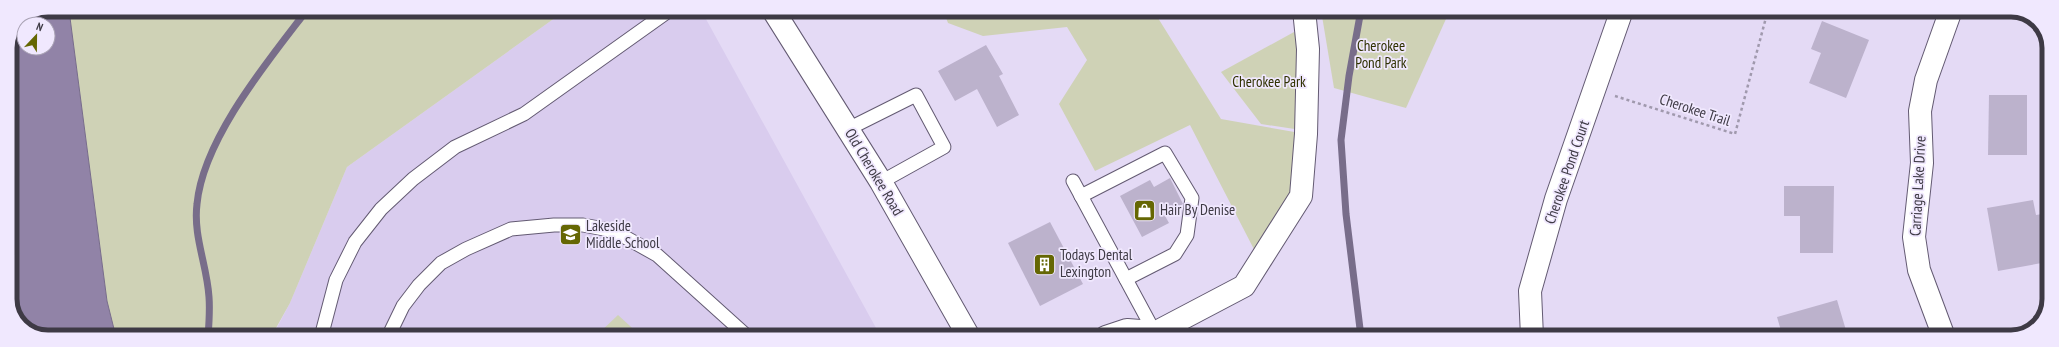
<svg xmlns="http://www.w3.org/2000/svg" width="2059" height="347" viewBox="0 0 2059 347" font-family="'PT Sans Narrow',sans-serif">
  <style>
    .built { fill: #d9ccee }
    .green { fill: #cfd2b6 }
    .water { fill: #9183a7; stroke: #786d8a; fill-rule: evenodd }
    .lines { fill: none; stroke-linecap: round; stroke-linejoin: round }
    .stream { stroke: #786d8a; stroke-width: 7 }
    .building { fill: #bcb2cc }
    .service-casing { stroke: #635a72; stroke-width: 15 }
    .minor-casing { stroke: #635a72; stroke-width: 24 }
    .tertiary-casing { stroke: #635a72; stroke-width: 24 }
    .path { stroke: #a099ad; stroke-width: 2.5; stroke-dasharray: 3 3; stroke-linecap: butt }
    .service { stroke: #fff; stroke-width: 13 }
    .minor { stroke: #fff; stroke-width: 22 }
    .tertiary { stroke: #fff; stroke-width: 22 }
    .labels { text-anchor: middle; stroke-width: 3.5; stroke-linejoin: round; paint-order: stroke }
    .park-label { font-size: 15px; fill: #2f3100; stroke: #f0e8fe }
    .street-label { font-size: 15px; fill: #3e3a45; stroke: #f0e8fe }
    .poi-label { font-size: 15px; fill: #3e3a45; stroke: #f0e8fe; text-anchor: start }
    .rim { fill: none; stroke: #3e3a45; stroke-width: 5 }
  </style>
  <rect width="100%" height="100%" fill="#e4daf5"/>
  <polygon class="built" points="566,10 701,10 881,337 272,337 290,303 347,167"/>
  <g class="green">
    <polygon points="69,10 566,10 347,167 290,303 271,337 116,337 107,301"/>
    <polygon points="943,10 1153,10 1221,119 1306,134 1301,196 1260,261 1190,125 1095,171 1059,104 1087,60 1067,27 983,36 948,23"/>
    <polygon points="1321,10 1450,10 1406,108 1334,88"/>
    <polygon points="1294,32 1298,41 1301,130 1261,124 1221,72"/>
    <polygon points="618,315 642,337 595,337"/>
  </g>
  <path class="water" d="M48,10H69L107,301L116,337H43L21,326L10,303V48L21,21ZM24,24H48V48H24Z"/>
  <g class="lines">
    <g class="stream">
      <path d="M208,337C209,324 210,310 209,297C207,265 193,236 197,204C203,139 268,61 307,10"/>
      <polyline points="1361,337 1346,214 1341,140 1349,76 1361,10"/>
    </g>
  </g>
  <g class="building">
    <polygon points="1822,21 1869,40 1846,98 1809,83 1821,53 1811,49"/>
    <polygon points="986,45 1003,74 999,76 1019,115 997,127 977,89 955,101 938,71"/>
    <polygon points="1989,95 2027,95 2027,155 1988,155"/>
    <polygon points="1170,178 1183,204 1164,214 1169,223 1142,237 1120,196 1150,180 1154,187"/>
    <polygon points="1784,186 1834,186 1833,253 1800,253 1800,216 1784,216"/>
    <polygon points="2033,200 2036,215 2049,213 2049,231 2041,232 2047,262 1998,271 1987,208"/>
    <polygon points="1050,222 1083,284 1040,306 1008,243"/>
    <polygon points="1837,300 1848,337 1795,337 1793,330 1782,334 1777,317"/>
  </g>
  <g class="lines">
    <defs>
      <g id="service">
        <polyline points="848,129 916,95 944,147 881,182"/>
        <polyline points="1073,181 1156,335"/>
        <polyline points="1081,196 1165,153 1192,198 1187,235 1175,254 1126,279"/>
        <polyline points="321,337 336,280 355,242 381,209 413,179 455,147 524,114 670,10"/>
        <polyline points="388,337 403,306 419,285 441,263 466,249 511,229 554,225 583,225 604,229 623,236 657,255 748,337"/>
      </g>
      <g id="minor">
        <polyline points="1106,337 1127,330 1154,332"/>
        <polyline points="1147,337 1244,286 1301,196 1306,134 1308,49 1304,10"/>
        <polyline points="1532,337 1530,291 1556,199 1622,10"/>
        <polyline points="1944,337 1919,270 1914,237 1922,163 1920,111 1926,80 1951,10"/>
      </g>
      <polyline id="tertiary" points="773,10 881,182 969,337"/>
    </defs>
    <use href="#service" class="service-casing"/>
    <use href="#minor" class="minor-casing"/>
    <use href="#tertiary" class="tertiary-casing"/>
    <polyline class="path" points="1615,96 1735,134 1768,10"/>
    <use href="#service" class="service"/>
    <use href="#minor" class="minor"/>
    <use href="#tertiary" class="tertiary"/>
  </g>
  <defs>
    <symbol id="shop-square" viewBox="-11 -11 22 22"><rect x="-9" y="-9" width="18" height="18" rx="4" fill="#656703" stroke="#f0e8fe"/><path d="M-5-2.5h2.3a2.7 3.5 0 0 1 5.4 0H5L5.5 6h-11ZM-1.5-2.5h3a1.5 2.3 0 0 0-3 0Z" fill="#fff"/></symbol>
    <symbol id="school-square" viewBox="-11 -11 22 22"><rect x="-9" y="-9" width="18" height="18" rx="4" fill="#656703" stroke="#f0e8fe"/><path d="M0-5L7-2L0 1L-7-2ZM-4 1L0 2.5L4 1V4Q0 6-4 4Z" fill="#fff"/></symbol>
    <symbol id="building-square" viewBox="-11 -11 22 22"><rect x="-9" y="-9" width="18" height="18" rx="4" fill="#656703" stroke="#f0e8fe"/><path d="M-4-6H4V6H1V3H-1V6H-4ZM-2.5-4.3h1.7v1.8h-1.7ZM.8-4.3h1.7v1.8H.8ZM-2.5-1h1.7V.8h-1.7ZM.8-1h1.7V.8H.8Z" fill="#fff"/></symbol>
  </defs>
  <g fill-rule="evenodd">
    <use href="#shop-square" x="1132" y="198" width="25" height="25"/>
    <use href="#school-square" x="558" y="222" width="25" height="25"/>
    <use href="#building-square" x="1032" y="252" width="25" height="25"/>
  </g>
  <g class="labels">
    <g class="park-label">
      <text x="1381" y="51">Cherokee<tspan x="1381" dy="17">Pond Park</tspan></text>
      <text x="1269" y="87">Cherokee Park</text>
    </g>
    <g class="street-label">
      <text transform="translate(1695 110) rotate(18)" y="5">Cherokee Trail</text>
      <text transform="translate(874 172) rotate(59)" y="5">Old Cherokee Road</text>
      <text transform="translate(1567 172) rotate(-71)" y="5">Cherokee Pond Court</text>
      <text transform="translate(1918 186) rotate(-87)" y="5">Carriage Lake Drive</text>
    </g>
    <g class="poi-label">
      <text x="1160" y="215">Hair By Denise</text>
      <text x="586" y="231">Lakeside<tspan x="586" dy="17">Middle School</tspan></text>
      <text x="1060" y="260">Todays Dental<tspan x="1060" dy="17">Lexington</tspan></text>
    </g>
  </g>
  <path d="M0 0H2059V347H0ZM48 17H2011A31 31 0 0 1 2042 48V299A31 31 0 0 1 2011 330H48A31 31 0 0 1 17 299V48A31 31 0 0 1 48 17Z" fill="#f0e8fe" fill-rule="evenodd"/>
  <path class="rim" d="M48 17H2011A31 31 0 0 1 2042 48V299A31 31 0 0 1 2011 330H48A31 31 0 0 1 17 299V48A31 31 0 0 1 48 17Z"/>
  <g transform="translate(36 36) rotate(22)"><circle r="19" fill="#f0e8fe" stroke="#a9a2b4"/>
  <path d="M0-3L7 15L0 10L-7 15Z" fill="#656703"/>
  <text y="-6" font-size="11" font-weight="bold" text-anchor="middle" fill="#3e3a45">N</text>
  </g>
</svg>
